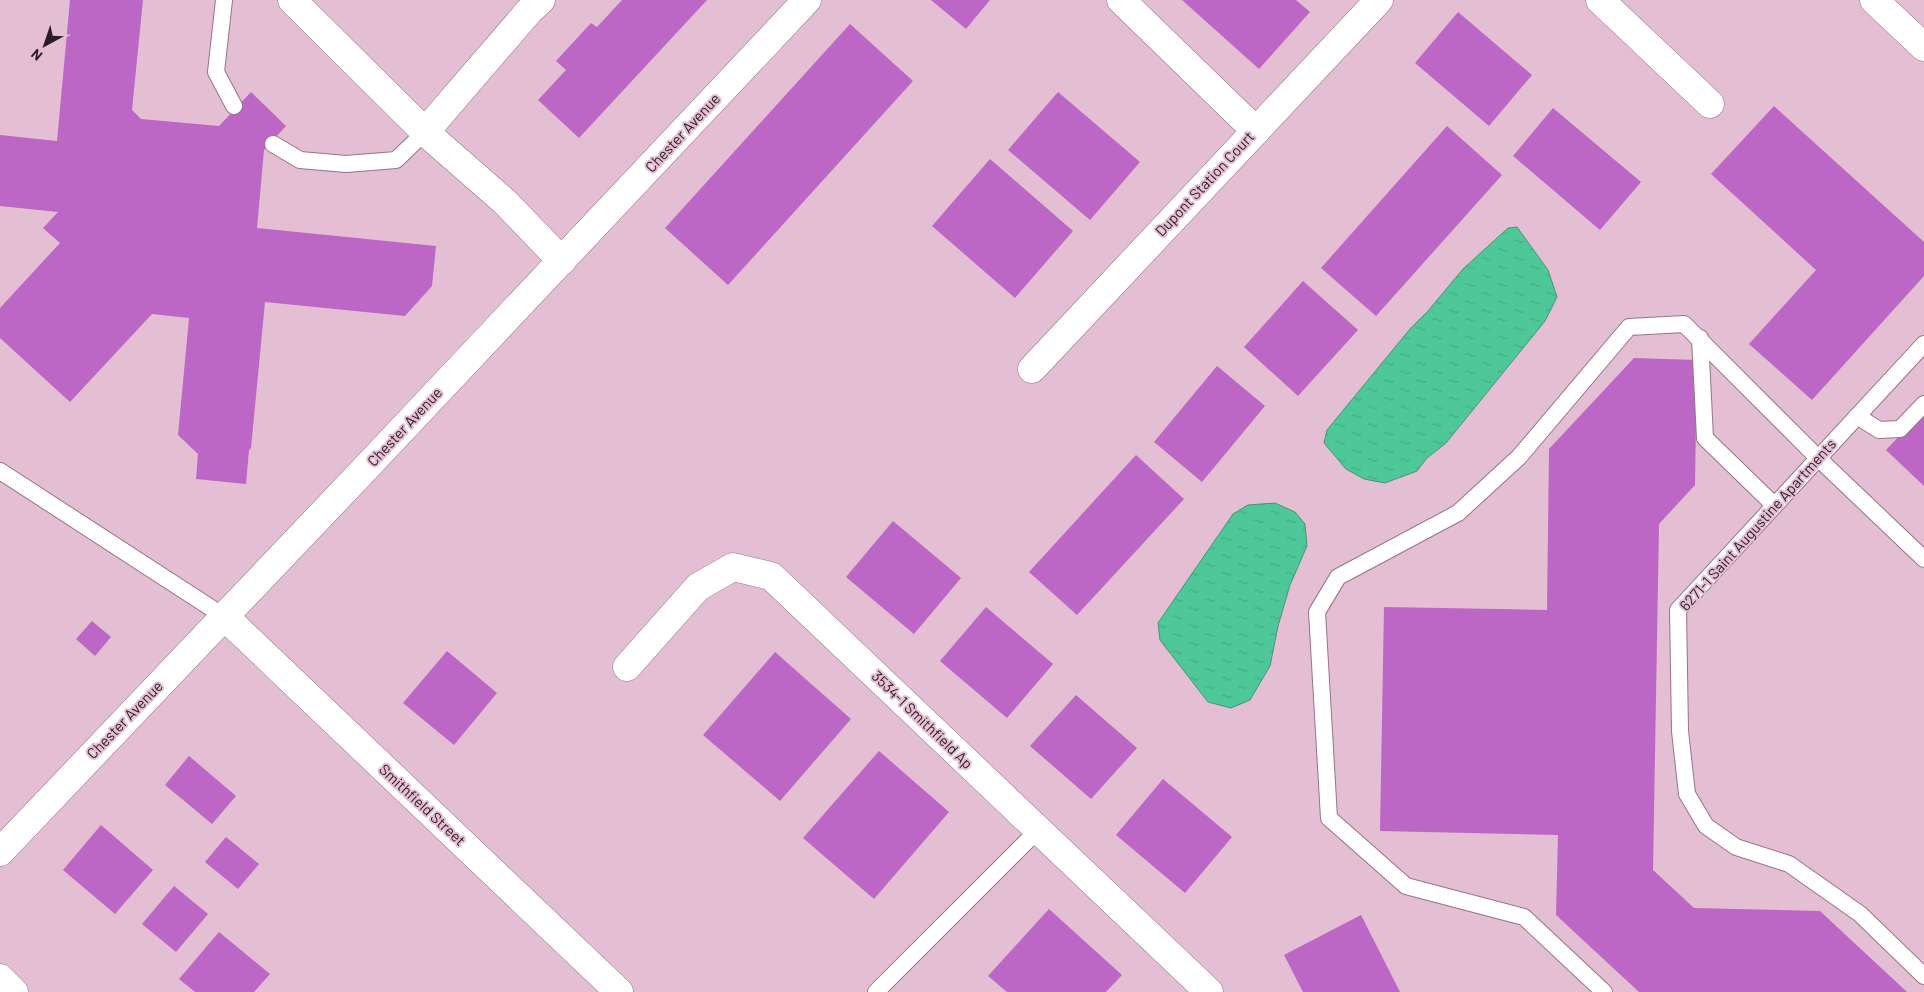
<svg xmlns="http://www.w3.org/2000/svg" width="1924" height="992" viewBox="0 0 1924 992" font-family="Barlow,sans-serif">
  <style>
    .water { fill: url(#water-ripples); stroke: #449576 }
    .building { fill: #bc66c5 }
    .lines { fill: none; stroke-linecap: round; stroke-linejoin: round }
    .lane-casing { stroke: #977488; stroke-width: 18 }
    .street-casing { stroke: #977488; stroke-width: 29 }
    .lane { stroke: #fff; stroke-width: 16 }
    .street { stroke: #fff; stroke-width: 28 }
    .labels { text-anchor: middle; stroke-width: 4; stroke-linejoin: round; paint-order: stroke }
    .street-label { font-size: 15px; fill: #2b1d25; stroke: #e4bed3 }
  </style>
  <defs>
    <pattern id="water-ripples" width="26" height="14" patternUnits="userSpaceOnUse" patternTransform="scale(1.25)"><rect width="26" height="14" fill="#4ec898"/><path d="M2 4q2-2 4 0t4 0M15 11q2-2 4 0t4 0" fill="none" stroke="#44ab83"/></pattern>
  </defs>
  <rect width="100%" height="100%" fill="#e4bed3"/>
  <g class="water">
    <polygon points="1517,227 1548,270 1557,297 1545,321 1446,443 1427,458 1417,471 1385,483 1364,479 1346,469 1324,443 1327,430 1410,329 1428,311 1463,269 1508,228"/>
    <polygon points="1275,503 1295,512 1305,524 1307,546 1290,585 1278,626 1270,666 1250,700 1231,708 1208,702 1160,640 1158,623 1233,514 1248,505"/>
  </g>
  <g class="building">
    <polygon points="70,0 143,0 132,110 141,119 219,126 251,92 286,126 264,150 257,228 436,246 432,286 405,316 265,302 251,448 249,450 246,484 196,479 198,454 178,435 189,318 152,314 70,402 0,338 0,308 60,243 43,228 58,212 0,206 0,135 57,141"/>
    <polygon points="622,0 707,0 579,138 538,100 566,70 556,61 591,23 597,27"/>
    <polygon points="931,0 990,0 966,29"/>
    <polygon points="1182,0 1296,0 1310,12 1259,69"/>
    <polygon points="1458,12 1532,75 1489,126 1415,63"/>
    <polygon points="850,24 913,81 728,285 665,228"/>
    <polygon points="1058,92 1140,162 1090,220 1008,150"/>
    <polygon points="1774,106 1924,242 1924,276 1812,400 1749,344 1816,270 1711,174"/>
    <polygon points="1553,108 1641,182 1600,230 1513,156"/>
    <polygon points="1447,126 1502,175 1376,316 1321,268"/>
    <polygon points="990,159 1073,231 1015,298 932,226"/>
    <polygon points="1303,281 1358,330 1298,396 1244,347"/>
    <polygon points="1634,358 1697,360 1695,485 1659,524 1653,870 1694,908 1820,911 1907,992 1639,992 1556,915 1558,835 1380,831 1384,607 1547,610 1549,449"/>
    <polygon points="1217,366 1265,406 1202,482 1154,442"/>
    <polygon points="1924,410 1924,486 1886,450"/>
    <polygon points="1136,455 1184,499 1077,615 1029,572"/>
    <polygon points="893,521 961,578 914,634 846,577"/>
    <polygon points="986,607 1053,664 1007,718 940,661"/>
    <polygon points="92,621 111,637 95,656 76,639"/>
    <polygon points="447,651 497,693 454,745 403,703"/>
    <polygon points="775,652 851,719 780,801 703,735"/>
    <polygon points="1076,695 1137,748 1091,799 1030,746"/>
    <polygon points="879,751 949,812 874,899 803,838"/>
    <polygon points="189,756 236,796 212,824 165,785"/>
    <polygon points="1163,779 1232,837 1185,893 1116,835"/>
    <polygon points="101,825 153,870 115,914 63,870"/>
    <polygon points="226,837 259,864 238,889 205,862"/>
    <polygon points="174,886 208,914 176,952 142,924"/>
    <polygon points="1049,909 1122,975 1106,992 1007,992 988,976"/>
    <polygon points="1361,915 1400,992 1303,992 1284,955"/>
    <polygon points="219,932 270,974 254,992 195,992 179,979"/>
  </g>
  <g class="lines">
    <defs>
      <g id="lane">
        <polyline points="224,0 216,72 234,106"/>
        <polyline points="273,144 300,160 346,164 396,160 425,132"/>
        <polyline points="1700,338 1705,438 1774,505"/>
        <polyline points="1924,344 1678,610 1680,731 1687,794 1706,826 1736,847 1789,864 1860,914 1924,976"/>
        <polyline points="1857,416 1879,430 1900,429 1924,404"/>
        <polyline points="0,471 225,617"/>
        <polyline points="876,992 1038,830"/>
        <polyline points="1604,992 1524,917 1406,886 1329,818 1317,612 1338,577 1458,513 1519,457 1629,327 1684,324 1818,458 1924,559"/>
      </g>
      <g id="street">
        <polyline points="292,0 425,132 529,11 541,0"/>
        <polyline points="1121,0 1256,131"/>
        <polyline points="1600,0 1710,104"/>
        <polyline points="1874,0 1924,47"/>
        <polyline points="425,132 504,201 562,261"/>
        <polyline points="1032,369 1379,0"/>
        <polyline points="225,617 619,992"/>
        <polyline points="627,667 698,587 733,567 771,576 1209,992"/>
        <polyline points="0,852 362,472 807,0"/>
        <polyline points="0,978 14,992"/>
      </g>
    </defs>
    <use href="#lane" class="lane-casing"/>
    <use href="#street" class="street-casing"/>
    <use href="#lane" class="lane"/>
    <use href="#street" class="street"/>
  </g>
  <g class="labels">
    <g class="street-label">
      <text transform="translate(683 133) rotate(-47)" y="5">Chester Avenue</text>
      <text transform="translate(1205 184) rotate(-47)" y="5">Dupont Station Court</text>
      <text transform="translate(405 427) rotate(-47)" y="5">Chester Avenue</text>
      <text transform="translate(1758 525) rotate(-48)" y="5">6271-1 Saint Augustine Apartments</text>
      <text transform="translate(125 720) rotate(-46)" y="5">Chester Avenue</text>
      <text transform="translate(922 720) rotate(44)" y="5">3534-1 Smithfield Ap</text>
      <text transform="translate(422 805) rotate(43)" y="5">Smithfield Street</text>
    </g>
  </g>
  <g transform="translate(45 45) rotate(220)" stroke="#e4bed3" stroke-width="4" paint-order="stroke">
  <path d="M0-4L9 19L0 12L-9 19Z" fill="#2b1d25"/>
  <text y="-8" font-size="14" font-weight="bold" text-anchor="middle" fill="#2b1d25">N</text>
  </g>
</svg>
